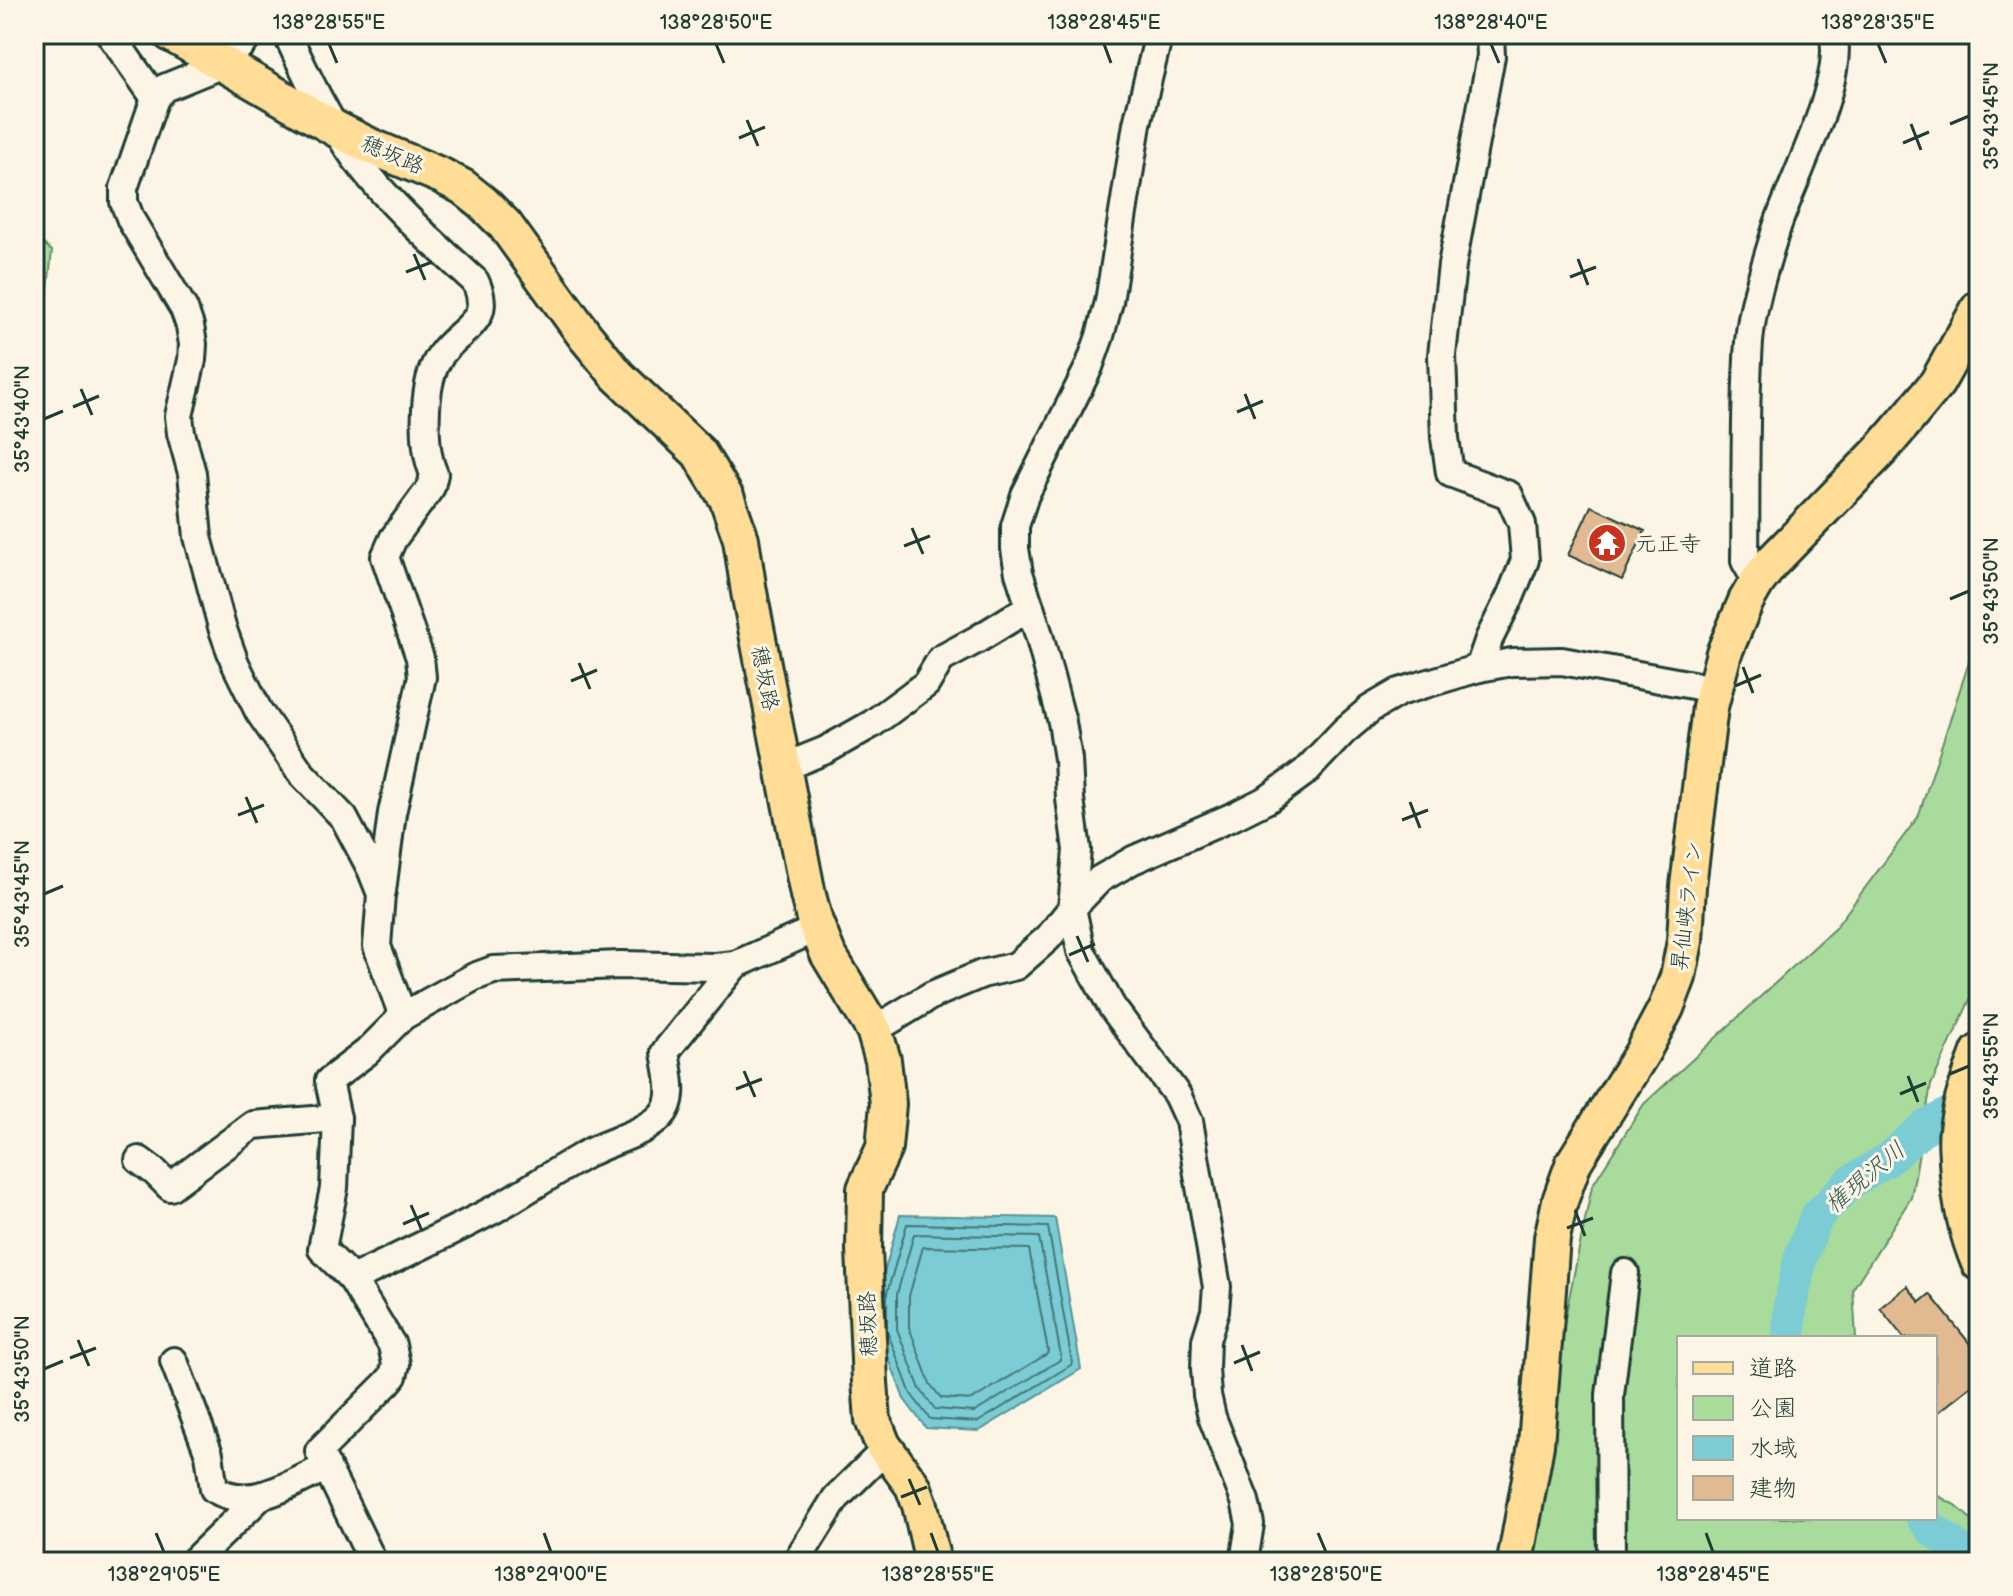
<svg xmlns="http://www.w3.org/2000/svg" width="2013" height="1596" viewBox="0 0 2013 1596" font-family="'Balsamiq Sans','Klee One',sans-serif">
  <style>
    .green { fill: #a9db9c; stroke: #648c68; stroke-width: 2 }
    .water { fill: #7cccd5; stroke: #579395; stroke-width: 2 }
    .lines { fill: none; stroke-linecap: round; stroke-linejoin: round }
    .shore { stroke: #447674; stroke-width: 2 }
    .river { stroke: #7cccd5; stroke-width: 34 }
    .building { fill: #e2ba92; stroke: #1f3d34; stroke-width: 2 }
    .minor-casing { stroke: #1f3d34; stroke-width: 32 }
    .major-casing { stroke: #1f3d34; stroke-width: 40 }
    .minor { stroke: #fcf5e5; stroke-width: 26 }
    .major { stroke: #ffdd96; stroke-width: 34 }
    .ticks { fill: none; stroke: #1f3d34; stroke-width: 3 }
    .labels { text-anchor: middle; stroke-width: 6; stroke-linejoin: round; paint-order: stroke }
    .street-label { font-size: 22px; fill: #1f3d34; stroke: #fcf5e5 }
    .poi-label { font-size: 22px; fill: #1f3d34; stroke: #fcf5e5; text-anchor: start }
    .water-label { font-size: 24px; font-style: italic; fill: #325a54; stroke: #fcf5e5 }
    .neatline { fill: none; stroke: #1f3d34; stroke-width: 3 }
    .ticks-label { font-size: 20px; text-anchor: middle; fill: #1f3d34 }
  </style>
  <rect width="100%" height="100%" fill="#fcf5e5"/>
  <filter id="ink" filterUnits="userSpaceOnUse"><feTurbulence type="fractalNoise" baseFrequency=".0125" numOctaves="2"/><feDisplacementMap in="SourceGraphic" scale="16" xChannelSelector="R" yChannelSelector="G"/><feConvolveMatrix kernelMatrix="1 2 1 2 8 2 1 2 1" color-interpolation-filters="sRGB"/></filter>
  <g filter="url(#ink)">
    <g class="green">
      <polygon points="34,236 52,251 34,421"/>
      <polygon points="1979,640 1979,980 1931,1085 1911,1198 1853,1289 1856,1338 1679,1338 1679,1518 1935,1518 1935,1494 1955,1505 1979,1526 1979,1562 1515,1562 1592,1186 1644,1104 1835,928 1918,817 1974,647"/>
    </g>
    <polygon class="water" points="900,1215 1055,1218 1081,1369 979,1431 926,1428 904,1399 879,1332 879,1292"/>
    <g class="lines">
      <g class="shore">
        <polygon points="907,1224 1048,1227 1072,1362 1071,1365 978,1422 930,1419 911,1394 887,1331 887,1293"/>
        <polygon points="914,1234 1039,1237 1061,1357 1060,1360 975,1412 935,1409 920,1389 897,1329 897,1294"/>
        <polygon points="923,1247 1029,1249 1048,1351 1047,1354 972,1400 941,1398 930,1384 909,1327 909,1296"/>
      </g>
      <g class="river">
        <polyline points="1789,1338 1790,1306 1801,1256 1817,1216 1851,1182 1887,1160 1925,1127 1979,1098"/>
        <polyline points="1923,1518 1932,1529 1977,1562"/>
      </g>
    </g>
    <g class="building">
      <polygon points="1591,506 1645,531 1622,580 1568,555"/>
      <polygon points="1907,1286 1920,1302 1930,1294 1979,1355 1979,1380 1935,1415 1935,1338 1904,1338 1880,1308"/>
    </g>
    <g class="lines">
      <defs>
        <g id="minor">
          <polyline points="110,34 155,98 124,188 124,202 131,220 184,309 190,326 193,344 192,360 179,416 181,433 192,473 198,537 222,627 235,663 259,712 302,774 344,818 371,869 381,894 377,946 403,1016"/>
          <path d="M287,34C307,77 327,119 355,158C389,204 433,243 475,281C497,326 452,329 436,363C423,389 422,448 434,474L431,487L393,539L385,557L420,658L422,677L392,813L382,891"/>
          <polyline points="1159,34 1137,124 1109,302 1100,336 1089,367 1025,495 1015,526 1015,549 1019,573 1039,635 1062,722 1068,759 1070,799 1077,850 1072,908 1081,951 1112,1007 1177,1095 1189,1121 1217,1287 1215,1311 1206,1340 1205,1369 1207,1395 1212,1417 1245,1501 1250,1524 1244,1562"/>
          <polyline points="155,98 164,88 223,64 251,34"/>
          <path d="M1757,582L1745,561C1746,490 1744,414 1749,342C1752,305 1765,266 1776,230C1791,182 1846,80 1833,34"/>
          <polyline points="1479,668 1489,639 1511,595 1525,560 1522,524 1509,495 1450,473 1445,438 1442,355 1452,265 1491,56 1490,34"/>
          <polyline points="784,767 826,750 872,724 926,684 941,659 978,639 1030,607"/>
          <polyline points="874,1030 932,995 982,974 1016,966 1048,938 1072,908 1100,879 1133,860 1234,816 1268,799 1305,772 1344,731 1370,709 1399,692 1479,668 1512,662 1562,661 1714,689"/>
          <polyline points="139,1160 155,1172 170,1187 253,1125 337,1118"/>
          <path d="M352,1279C400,1256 448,1234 495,1209C527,1191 557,1170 590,1152C611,1141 645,1133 661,1116C677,1099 668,1073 665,1052L735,965"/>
          <path d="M174,1361L209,1454L214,1489C252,1512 291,1483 327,1467"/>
          <polyline points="193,1562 262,1495"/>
          <polyline points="373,1562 319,1451 387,1383 393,1376 396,1364 392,1345 352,1279 322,1249 334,1188 337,1118 329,1081 367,1052 403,1016 474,977 493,970 621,965 715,967 735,965 818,928"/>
          <polyline points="796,1562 836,1498 886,1449"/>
          <polyline points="1611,1562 1610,1395 1625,1273"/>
        </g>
        <g id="major">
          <polyline points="171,34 336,129 370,146 442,176 463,187 483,203 505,225 585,336 618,376 699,453 727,499 741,539 749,592 808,895 815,922 828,954 874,1030 883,1060 888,1104 884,1148 865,1189 864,1249 870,1382 873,1420 883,1445 913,1486 920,1505 933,1562"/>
          <path d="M1979,1052C1970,1077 1960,1103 1957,1130C1955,1140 1957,1150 1957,1161C1959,1197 1965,1230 1979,1263"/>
          <polyline points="1515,1562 1536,1445 1552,1238 1560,1201 1574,1162 1642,1053 1666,1008 1678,977 1685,941 1688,886 1710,707 1724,653 1746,601 1757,582 1772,562 1880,451 1909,417 1937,383 1979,308"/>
        </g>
      </defs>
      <use href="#minor" class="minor-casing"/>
      <use href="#major" class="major-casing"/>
      <use href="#minor" class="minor"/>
      <use href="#major" class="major"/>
    </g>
  </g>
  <path class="ticks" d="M329,44L337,63M716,44L724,63M1104,44L1111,63M1491,44L1499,63M1878,44L1886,63M747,120L758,146M1911,124L1921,150M1950,124L1969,116M739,138L765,127M1903,143L1929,132M414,254L425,280M1578,259L1588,285M406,272L432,262M1570,277L1596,267M81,389L92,415M1245,394L1255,419M73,407L99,396M1237,412L1263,401M44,419L63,411M912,528L923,554M904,546L930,536M1950,599L1969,591M579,663L590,689M1743,667L1753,693M571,681L597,670M1735,686L1761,675M246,797L257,823M1410,802L1420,828M238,815L264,805M1402,820L1428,810M44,894L63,886M1077,936L1088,962M1069,955L1095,944M744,1071L755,1097M1950,1074L1969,1066M1908,1076L1918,1102M736,1089L762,1079M1900,1094L1926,1083M411,1205L422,1231M1575,1210L1585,1236M403,1224L429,1213M1567,1228L1593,1218M78,1340L89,1366M1242,1345L1252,1371M70,1358L96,1348M1234,1363L1260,1352M44,1369L63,1361M909,1479L920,1505M901,1497L927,1487M156,1533L164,1552M544,1533L551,1552M931,1533L938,1552M1318,1533L1326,1552M1706,1533L1713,1552"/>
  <defs>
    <symbol id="temple-disc" viewBox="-11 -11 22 22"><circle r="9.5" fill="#c8321e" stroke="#fcf5e5"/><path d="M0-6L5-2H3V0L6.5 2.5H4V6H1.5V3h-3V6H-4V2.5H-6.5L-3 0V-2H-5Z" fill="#fff"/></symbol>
  </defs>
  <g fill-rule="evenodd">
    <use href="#temple-disc" x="1585" y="521" width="44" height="44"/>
  </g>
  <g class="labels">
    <g class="street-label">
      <text transform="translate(393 154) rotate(23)" y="8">穂坂路</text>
      <text transform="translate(766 678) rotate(79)" y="8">穂坂路</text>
      <text transform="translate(1686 906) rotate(-83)" y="8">昇仙峡ライン</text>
      <text transform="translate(867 1324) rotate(-92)" y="8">穂坂路</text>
    </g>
    <g class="poi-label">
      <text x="1635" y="551">元正寺</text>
    </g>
    <g class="water-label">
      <text transform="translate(1865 1177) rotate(-40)" y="8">権現沢川</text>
    </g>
  </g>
  <rect width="2013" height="1596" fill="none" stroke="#fcf5e5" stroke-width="88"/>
  <rect x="1677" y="1336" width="260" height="184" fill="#fcf5e5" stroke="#a4ab9e" stroke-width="2"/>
  <rect x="1693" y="1362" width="40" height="12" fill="#ffdd96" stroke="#a4ab9e" stroke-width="2"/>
  <text x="1749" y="1376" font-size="24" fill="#1f3d34">道路</text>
  <rect x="1693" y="1396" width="40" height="24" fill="#a9db9c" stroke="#a4ab9e" stroke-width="2"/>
  <text x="1749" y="1416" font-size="24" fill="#1f3d34">公園</text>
  <rect x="1693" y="1436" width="40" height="24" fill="#7cccd5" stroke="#a4ab9e" stroke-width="2"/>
  <text x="1749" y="1456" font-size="24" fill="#1f3d34">水域</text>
  <rect x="1693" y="1476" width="40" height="24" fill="#e2ba92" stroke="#a4ab9e" stroke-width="2"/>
  <text x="1749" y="1496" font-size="24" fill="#1f3d34">建物</text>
  <rect x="44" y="44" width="1925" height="1508" class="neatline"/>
  <g class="ticks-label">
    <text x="329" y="29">138°28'55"E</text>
    <text x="716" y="29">138°28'50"E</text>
    <text x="1104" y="29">138°28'45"E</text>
    <text x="1491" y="29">138°28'40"E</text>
    <text x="1878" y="29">138°28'35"E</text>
    <text transform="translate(1991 116) rotate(-90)" y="7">35°43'45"N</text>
    <text transform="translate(22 419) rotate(-90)" y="7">35°43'40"N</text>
    <text transform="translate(1991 591) rotate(-90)" y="7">35°43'50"N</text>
    <text transform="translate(22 894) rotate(-90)" y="7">35°43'45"N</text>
    <text transform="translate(1991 1066) rotate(-90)" y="7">35°43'55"N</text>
    <text transform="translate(22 1369) rotate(-90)" y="7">35°43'50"N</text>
    <text x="164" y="1581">138°29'05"E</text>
    <text x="551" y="1581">138°29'00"E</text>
    <text x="938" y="1581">138°28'55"E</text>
    <text x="1326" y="1581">138°28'50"E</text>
    <text x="1713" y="1581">138°28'45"E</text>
  </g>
</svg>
